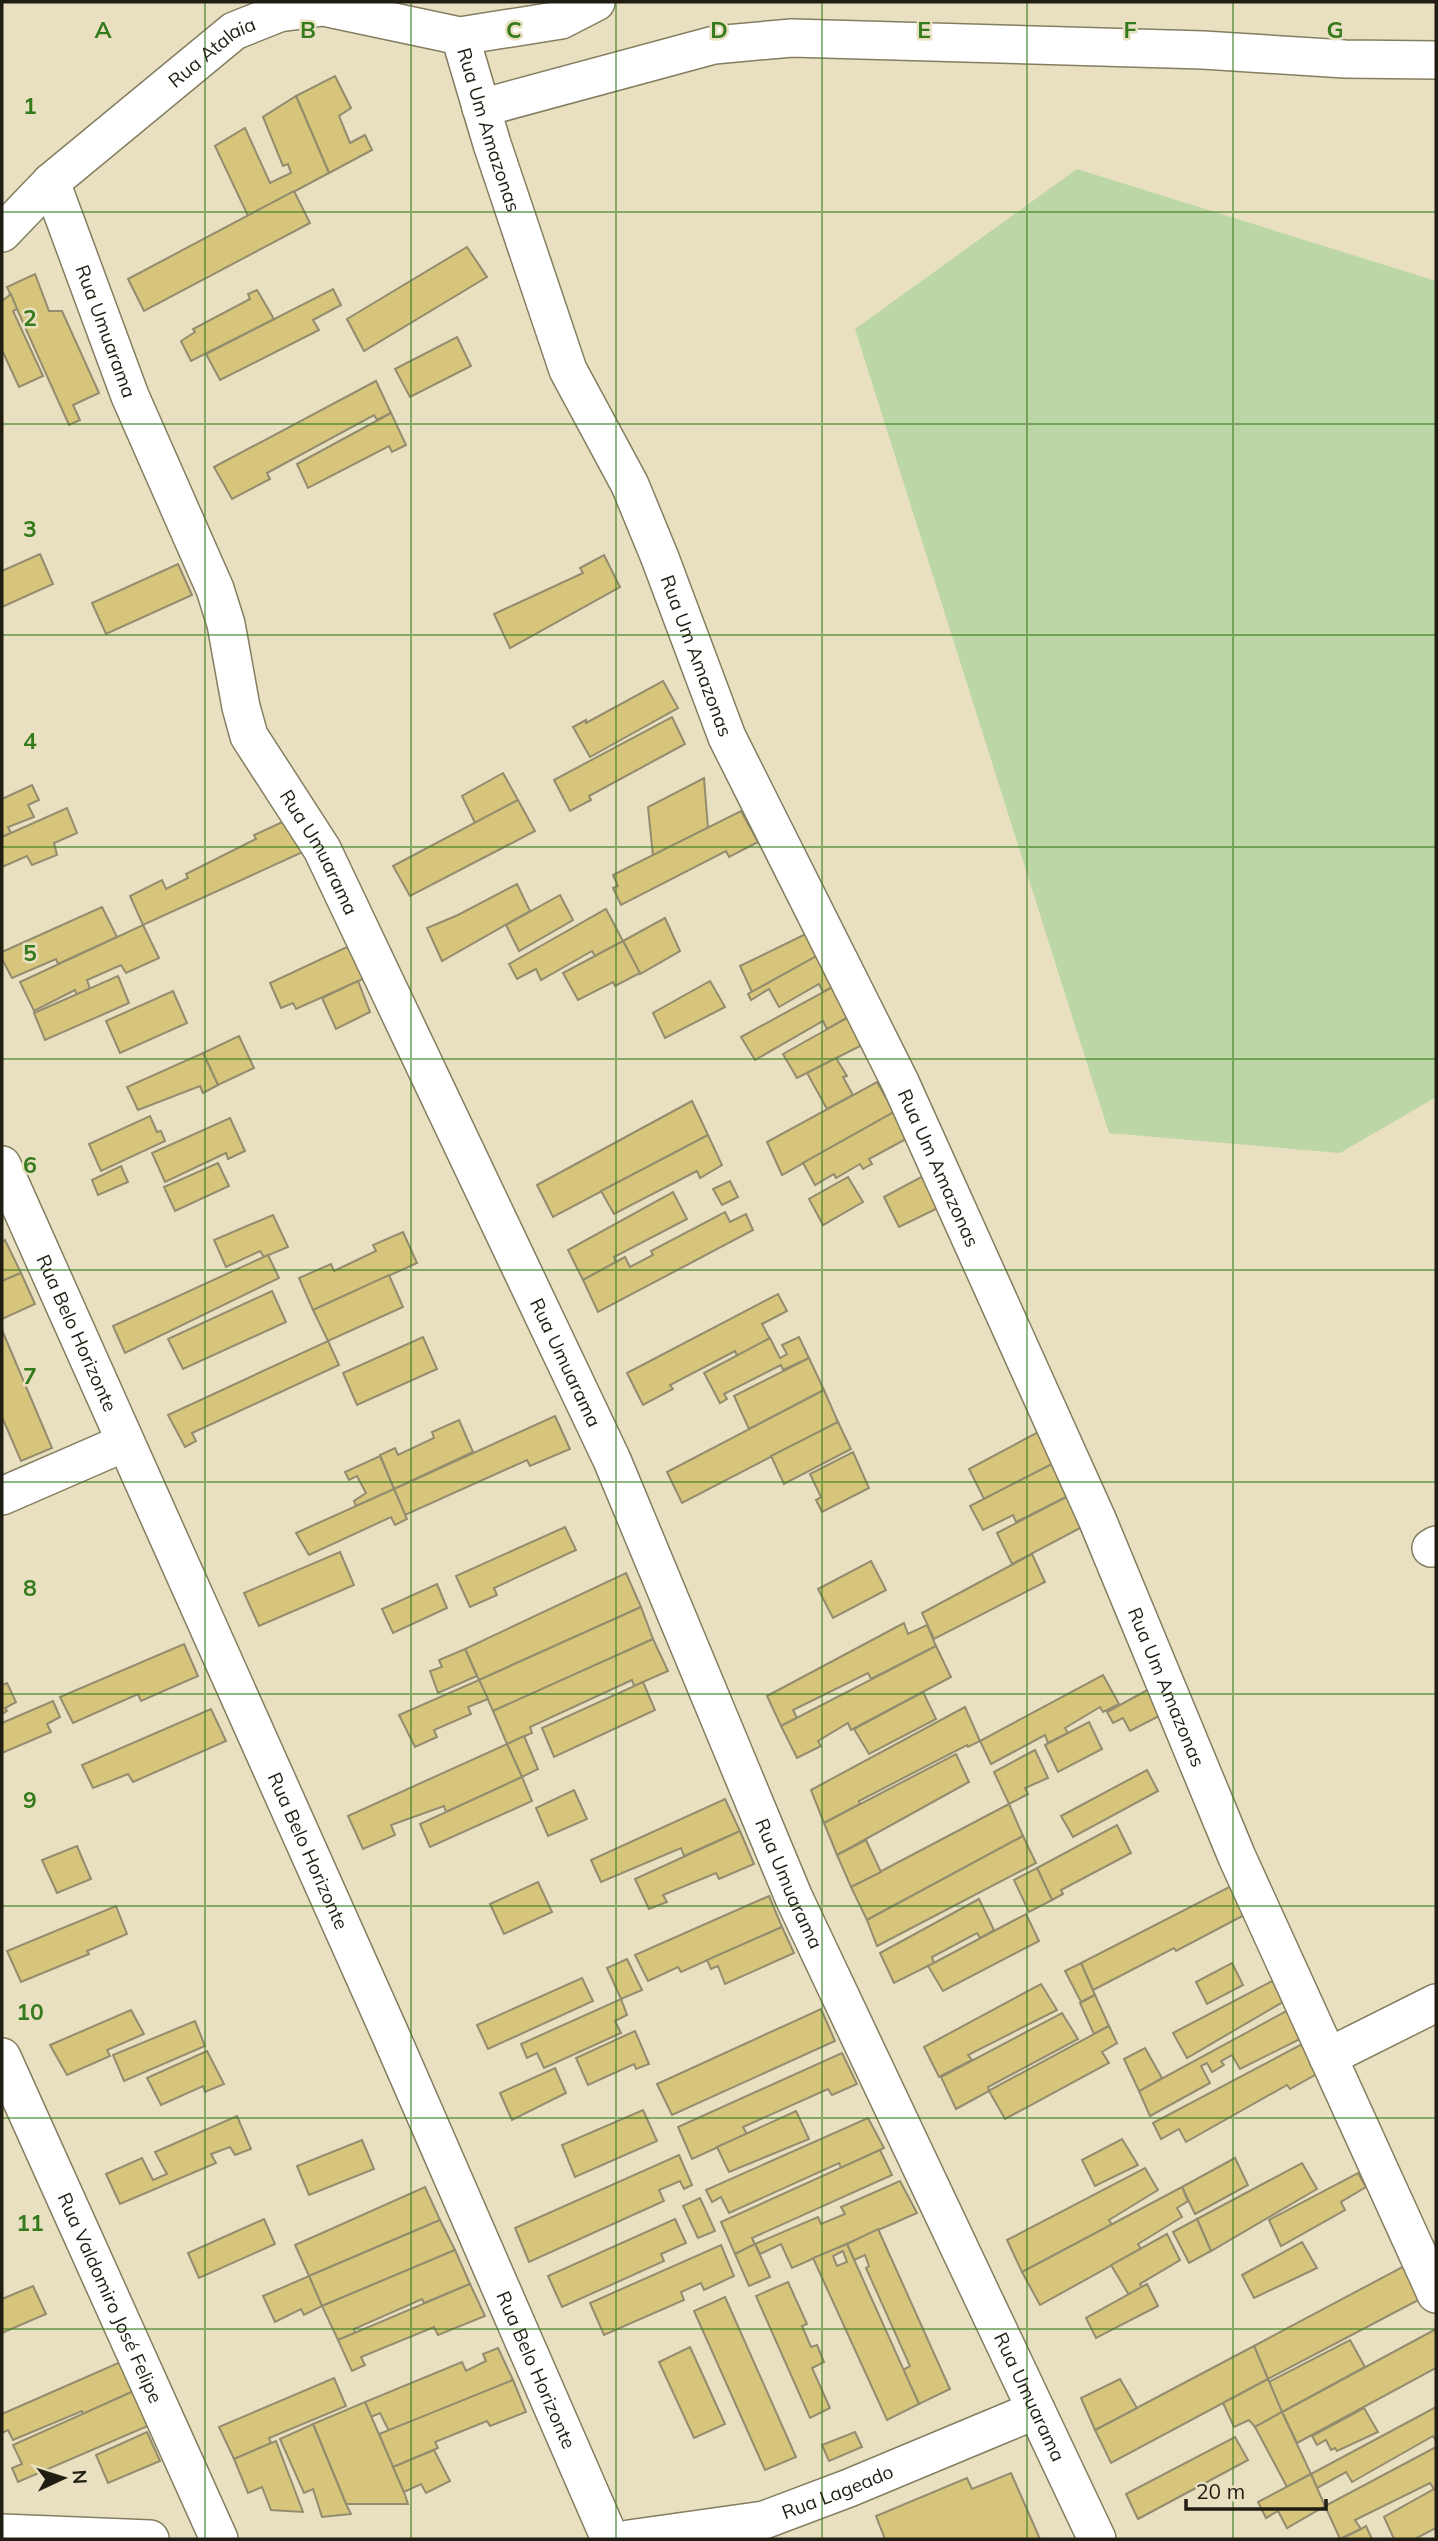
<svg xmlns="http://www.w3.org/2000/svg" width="1438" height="2541" viewBox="0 0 1438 2541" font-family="Mulish,sans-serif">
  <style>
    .green { fill: #bdd6a5 }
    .building { fill: #d6c57b; stroke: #938c6e; stroke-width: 2; fill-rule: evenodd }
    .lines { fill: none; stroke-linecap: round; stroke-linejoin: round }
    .street-casing { stroke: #847e60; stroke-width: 40 }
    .street { stroke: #fff; stroke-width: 37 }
    .grid { fill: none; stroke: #357a1c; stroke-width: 2; stroke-opacity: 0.55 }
    .labels { text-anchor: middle; stroke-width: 5; stroke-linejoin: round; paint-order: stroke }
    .street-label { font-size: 19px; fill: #201d12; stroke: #e8e0c0 }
    .grid-label { font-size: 23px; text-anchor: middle; font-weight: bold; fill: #357a1c; stroke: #e8e0c0; stroke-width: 5; stroke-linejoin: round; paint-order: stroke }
  </style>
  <rect width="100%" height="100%" fill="#e8e0c0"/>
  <polygon class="green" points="1077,169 1436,281 1436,1097 1340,1153 1109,1133 855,329"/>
  <g class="building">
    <polygon points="335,76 351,108 339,116 350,143 365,135 372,150 329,173 296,96"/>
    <polygon points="296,96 329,173 248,216 215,146 245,128 270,183 291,173 288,164 283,166 263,117"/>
    <polygon points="294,191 310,223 144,311 128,279"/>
    <polygon points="467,247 487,277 364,351 347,319"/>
    <polygon points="35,274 49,311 62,311 99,393 73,405 80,420 69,425 7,287"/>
    <polygon points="333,289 341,305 313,320 319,330 220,380 206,354"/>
    <polygon points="257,290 274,319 191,361 181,341 195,332 193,329 250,299 248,294"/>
    <polygon points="11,294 17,309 13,311 43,376 19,387 2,350 2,301"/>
    <polygon points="457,337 471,366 410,397 395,369"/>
    <polygon points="376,381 391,413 377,420 374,415 267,473 270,479 232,499 214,467"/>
    <polygon points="391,413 406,445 392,452 389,446 308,488 297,464"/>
    <polygon points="40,554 53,584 2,607 2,571"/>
    <polygon points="604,555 620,587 510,648 494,614 583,573 580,568"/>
    <polygon points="178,564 192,595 106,634 92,603"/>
    <polygon points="663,681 678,708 590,757 573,727 586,720 586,723"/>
    <polygon points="672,717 685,744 589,796 591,800 570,811 554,780"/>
    <polygon points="503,773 518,800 475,823 462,796"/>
    <polygon points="704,778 708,828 653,856 648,807"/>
    <polygon points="32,785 39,800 28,805 34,817 8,827 11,833 2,837 2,799"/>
    <polygon points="518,800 535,831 410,896 393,866"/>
    <polygon points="67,808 77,833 54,843 57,855 32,865 27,856 2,867 2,837"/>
    <polygon points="741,811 758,842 729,857 726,851 621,905 613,888 618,886 613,875"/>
    <polygon points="291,818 307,850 143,925 130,896 162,880 166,889 188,878 186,874 256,839 254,835"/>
    <polygon points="517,884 530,911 442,961 427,928 458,915"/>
    <polygon points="560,895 573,920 519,951 506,925"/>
    <polygon points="102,907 117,937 58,964 56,959 12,978 2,959 2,952"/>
    <polygon points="606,909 623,941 595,956 592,951 541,980 536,969 517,979 509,964"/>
    <polygon points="665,918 680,951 640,974 623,941"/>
    <polygon points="143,925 159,958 126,973 121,965 87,980 90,989 77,995 75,990 34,1011 20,982"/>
    <polygon points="814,930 822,953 752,992 740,966"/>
    <polygon points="623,941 640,973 615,986 613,982 578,1000 563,973"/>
    <polygon points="349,946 365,978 296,1009 293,1003 281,1008 270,983"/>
    <polygon points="822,953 838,984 823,992 819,984 779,1007 769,989 751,1000 748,994"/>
    <polygon points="118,976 129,1003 45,1040 34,1013"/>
    <polygon points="358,981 370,1012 336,1029 322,998"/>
    <polygon points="710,981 725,1007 665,1038 653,1013"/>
    <polygon points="838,984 853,1014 827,1029 823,1021 755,1060 741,1037"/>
    <polygon points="173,991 187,1023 120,1053 106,1021"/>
    <polygon points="849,1017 864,1044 797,1078 783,1054"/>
    <polygon points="239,1036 254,1068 218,1085 203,1053"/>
    <polygon points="203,1053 218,1085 203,1093 200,1086 138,1110 127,1087"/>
    <polygon points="836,1058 847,1076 843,1077 853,1095 827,1109 807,1073"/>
    <polygon points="877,1082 894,1112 782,1175 767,1142"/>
    <polygon points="692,1101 708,1135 553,1217 537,1185"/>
    <polygon points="894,1112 906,1139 869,1159 872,1164 863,1169 860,1164 836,1178 834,1174 815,1185 803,1163"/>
    <polygon points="150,1116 157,1132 161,1131 165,1141 101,1171 89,1144"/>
    <polygon points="230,1118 245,1151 228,1159 226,1153 165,1182 152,1153"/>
    <polygon points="708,1135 722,1165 700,1178 697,1171 614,1214 601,1191"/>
    <polygon points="218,1163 229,1186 175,1211 164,1187"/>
    <polygon points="121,1166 128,1182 98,1195 92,1180"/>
    <polygon points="923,1176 940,1207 899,1227 884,1197"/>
    <polygon points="848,1177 863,1202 823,1225 809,1199"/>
    <polygon points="730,1181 738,1197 722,1205 713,1189"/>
    <polygon points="673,1192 687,1219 614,1257 616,1262 583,1280 568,1250"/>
    <polygon points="725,1212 730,1222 746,1214 753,1230 598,1312 583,1280 625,1257 630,1267 653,1255 651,1251"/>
    <polygon points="273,1215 288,1247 264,1257 260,1251 226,1267 214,1240"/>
    <polygon points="403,1232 417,1263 313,1310 299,1278 331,1264 334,1271 376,1251 373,1245"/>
    <polygon points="5,1240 21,1273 2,1281 2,1242"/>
    <polygon points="268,1255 279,1278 125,1353 113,1326"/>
    <polygon points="21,1273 35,1304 2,1319 2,1281"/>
    <polygon points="389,1275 403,1307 328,1341 313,1310"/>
    <polygon points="272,1291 286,1322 183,1369 168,1339"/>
    <polygon points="778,1294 787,1311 762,1324 770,1339 737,1356 735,1351 670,1385 673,1389 643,1405 627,1373"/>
    <polygon points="2,1330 52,1448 21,1461 2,1417"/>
    <polygon points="423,1337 437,1369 357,1405 343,1373"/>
    <polygon points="799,1337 809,1358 783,1370 781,1365 724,1394 727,1399 720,1403 704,1373 770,1338 780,1358 787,1354 782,1345"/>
    <polygon points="328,1341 339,1365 192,1433 196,1441 185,1447 168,1415"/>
    <polygon points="809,1358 824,1390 749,1429 734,1396"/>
    <polygon points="824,1390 838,1422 682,1503 667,1472"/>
    <polygon points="555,1416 570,1449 530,1466 527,1460 405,1515 394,1489"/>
    <polygon points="459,1420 473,1452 394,1489 380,1455 395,1448 398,1455 434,1438 432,1432"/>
    <polygon points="838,1422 851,1449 784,1484 771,1456"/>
    <polygon points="1040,1431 1056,1462 984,1499 969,1469"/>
    <polygon points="853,1452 869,1488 822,1512 816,1500 821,1497 810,1474"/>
    <polygon points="380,1456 394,1489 356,1506 354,1501 366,1493 357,1476 349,1480 345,1472"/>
    <polygon points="1056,1462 1072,1494 1016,1522 1013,1515 983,1530 970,1506"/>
    <polygon points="394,1489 407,1519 395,1525 391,1517 309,1555 296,1533"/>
    <polygon points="1072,1494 1084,1526 1012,1564 997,1533"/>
    <polygon points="565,1527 576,1550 494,1588 497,1595 470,1607 456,1576"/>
    <polygon points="340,1552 354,1585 259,1626 244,1593"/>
    <polygon points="1032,1554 1045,1582 934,1639 922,1613"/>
    <polygon points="871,1561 886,1590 833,1618 818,1589"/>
    <polygon points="626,1573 641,1607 479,1680 465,1649"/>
    <polygon points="437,1584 447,1608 393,1633 382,1609"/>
    <polygon points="641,1607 653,1639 493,1711 479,1680"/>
    <polygon points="904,1623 908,1634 927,1625 936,1646 871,1679 868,1673 793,1710 797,1718 781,1726 767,1696"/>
    <polygon points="653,1639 668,1671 634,1686 632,1680 530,1727 532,1733 507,1744 493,1711"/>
    <polygon points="184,1644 198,1676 141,1701 138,1694 73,1723 60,1697"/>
    <polygon points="936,1646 951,1677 851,1730 848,1723 818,1741 821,1746 797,1758 781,1726"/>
    <polygon points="465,1649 477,1676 438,1693 430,1671 442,1667 439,1660"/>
    <polygon points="1103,1675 1119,1704 1103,1712 1100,1707 1065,1728 1068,1733 1048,1743 1045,1735 991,1764 980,1741"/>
    <polygon points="479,1680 488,1699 468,1707 471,1714 434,1730 437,1737 415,1747 399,1715"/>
    <polygon points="643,1682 655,1710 554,1757 542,1728"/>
    <polygon points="7,1683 16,1702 5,1708 7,1711 2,1714 2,1685"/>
    <polygon points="1153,1687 1165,1713 1130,1731 1123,1718 1113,1723 1107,1712"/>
    <polygon points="923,1692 936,1719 869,1754 854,1729"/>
    <polygon points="53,1701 60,1717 47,1724 51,1732 2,1753 2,1723"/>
    <polygon points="965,1707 980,1741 968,1747 967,1745 859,1801 860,1804 824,1823 811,1790"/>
    <polygon points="211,1709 226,1741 133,1782 128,1774 93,1788 82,1765"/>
    <polygon points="1089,1722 1102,1749 1058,1772 1045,1745"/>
    <polygon points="524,1736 538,1769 522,1777 507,1744"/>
    <polygon points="507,1744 522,1777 446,1812 444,1806 391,1825 395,1835 363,1849 348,1816"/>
    <polygon points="1035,1750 1048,1778 1025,1788 1028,1794 1009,1804 994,1772"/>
    <polygon points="956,1754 969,1782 837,1855 824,1823"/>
    <polygon points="1147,1770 1158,1791 1073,1837 1061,1816"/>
    <polygon points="522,1777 532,1801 430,1847 420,1824"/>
    <polygon points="574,1790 587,1819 548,1836 536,1808"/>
    <polygon points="725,1799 740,1831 684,1856 681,1848 601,1882 591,1860"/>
    <polygon points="1009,1804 1023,1836 867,1920 851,1887"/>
    <polygon points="1117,1825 1131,1853 1061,1890 1063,1894 1052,1900 1037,1868"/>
    <polygon points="740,1831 754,1864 719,1879 716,1873 663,1895 667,1902 649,1909 635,1879"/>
    <polygon points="1023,1836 1036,1863 877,1946 867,1920"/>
    <polygon points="866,1840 881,1872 851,1887 837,1855"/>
    <polygon points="77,1846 91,1879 57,1893 42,1860"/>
    <polygon points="1037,1868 1052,1900 1029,1912 1014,1880"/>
    <polygon points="538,1882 552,1912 504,1934 490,1904"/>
    <polygon points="1237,1883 1250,1912 1176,1951 1174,1948 1093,1990 1081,1963"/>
    <polygon points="769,1896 782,1927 681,1972 678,1967 648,1981 635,1955"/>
    <polygon points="979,1899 994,1930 980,1938 977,1933 932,1957 934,1963 894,1983 880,1953"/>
    <polygon points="116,1906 127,1934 87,1951 89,1954 21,1982 7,1951"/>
    <polygon points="1026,1914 1039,1941 943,1991 928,1966"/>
    <polygon points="782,1927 794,1953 725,1984 718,1966 711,1969 707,1960"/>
    <polygon points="627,1959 642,1990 621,1999 607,1968"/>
    <polygon points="1081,1963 1095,1995 1081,2002 1065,1971"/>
    <polygon points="1232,1963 1243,1985 1207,2004 1196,1982"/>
    <polygon points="582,1978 593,2001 488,2049 477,2025"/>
    <polygon points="1278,1978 1288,1999 1187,2058 1173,2033"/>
    <polygon points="1041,1984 1057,2010 968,2055 972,2060 939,2077 924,2047"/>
    <polygon points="1095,1995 1109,2026 1094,2034 1080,2003"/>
    <polygon points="621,1999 627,2015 615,2021 621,2033 544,2068 537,2053 527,2058 521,2044"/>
    <polygon points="1292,2008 1306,2036 1240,2069 1232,2055 1221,2061 1224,2065 1212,2072 1207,2063 1201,2066 1210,2083 1150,2116 1139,2091"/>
    <polygon points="821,2009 835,2041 672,2115 657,2084"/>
    <polygon points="131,2010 144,2034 107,2050 110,2056 67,2075 50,2045"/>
    <polygon points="1062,2013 1078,2039 988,2087 989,2091 956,2109 941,2077"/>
    <polygon points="195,2021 205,2046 124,2081 113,2055"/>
    <polygon points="1109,2026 1117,2043 1102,2052 1109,2063 1005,2119 989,2091 990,2090"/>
    <polygon points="635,2031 649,2064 636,2069 634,2064 588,2085 576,2058"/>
    <polygon points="1308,2041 1322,2071 1290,2089 1287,2085 1186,2142 1179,2129 1161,2139 1153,2123"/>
    <polygon points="1145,2048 1162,2078 1139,2091 1124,2059"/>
    <polygon points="207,2051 224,2084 205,2092 203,2086 161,2105 147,2078"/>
    <polygon points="842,2053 857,2084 832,2095 828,2089 743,2127 747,2134 692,2159 678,2127"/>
    <polygon points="555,2068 566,2093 512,2120 500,2093"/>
    <polygon points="643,2110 657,2141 575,2177 562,2145"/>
    <polygon points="796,2111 809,2139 729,2172 717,2147"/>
    <polygon points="237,2116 251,2149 235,2155 230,2147 211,2154 216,2163 120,2204 106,2174 142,2158 153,2180 167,2174 155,2152"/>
    <polygon points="868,2118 884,2148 841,2168 839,2163 729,2213 721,2197 712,2202 706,2190"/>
    <polygon points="1122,2139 1138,2165 1095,2186 1082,2160"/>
    <polygon points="362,2140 374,2169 309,2195 297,2166"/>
    <polygon points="880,2150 892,2175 752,2238 755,2244 735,2254 721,2222"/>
    <polygon points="679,2155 692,2185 684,2189 680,2181 659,2190 664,2201 529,2262 515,2228"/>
    <polygon points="1235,2158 1248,2185 1195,2214 1182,2187"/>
    <polygon points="1302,2163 1317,2189 1211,2251 1197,2219"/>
    <polygon points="1145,2168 1158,2190 1109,2220 1112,2225 1022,2272 1007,2240"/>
    <polygon points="1358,2173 1366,2187 1341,2202 1345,2210 1281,2246 1269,2220"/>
    <polygon points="900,2181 917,2213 792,2268 781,2244 760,2254 755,2244 818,2217 821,2224 845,2214 841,2207"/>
    <polygon points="425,2187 440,2220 309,2276 295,2245"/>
    <polygon points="1182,2187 1188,2201 1177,2208 1182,2217 1138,2244 1141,2249 1040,2305 1022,2272"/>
    <polygon points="700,2198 715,2231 698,2238 683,2206"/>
    <polygon points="264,2219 275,2244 199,2278 188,2253"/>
    <polygon points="675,2219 686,2243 661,2254 664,2261 562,2307 548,2276"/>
    <polygon points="1197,2219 1211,2251 1189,2263 1173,2232"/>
    <polygon points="440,2220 455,2250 322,2306 309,2276"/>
    <polygon points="878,2229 950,2389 919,2404 903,2370 910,2366 866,2268 869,2266 865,2255 854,2260 847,2244"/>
    <polygon points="1167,2234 1180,2260 1140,2284 1142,2288 1129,2295 1111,2265"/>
    <polygon points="1302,2242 1317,2268 1254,2298 1242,2275"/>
    <polygon points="755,2244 770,2277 749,2286 735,2254"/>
    <path d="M847,2244L919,2404L887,2420L813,2258ZM843,2251L847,2262L837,2266L833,2256Z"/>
    <polygon points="721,2245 734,2276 704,2290 701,2283 681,2292 684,2300 604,2335 590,2303"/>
    <polygon points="455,2250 470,2284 424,2303 422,2299 354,2329 355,2333 338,2340 322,2306"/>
    <polygon points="1408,2264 1424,2297 1268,2379 1254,2346"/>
    <polygon points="309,2276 322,2306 304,2315 301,2309 275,2322 263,2296"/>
    <polygon points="788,2282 807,2324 802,2326 811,2347 817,2345 824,2362 812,2368 830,2408 810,2418 756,2296"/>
    <polygon points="470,2284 485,2316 438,2335 434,2327 361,2357 365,2365 352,2371 338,2340"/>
    <polygon points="1147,2284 1158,2306 1096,2338 1086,2318"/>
    <polygon points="33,2286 46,2314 2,2333 2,2299"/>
    <polygon points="725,2297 796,2457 765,2470 694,2311"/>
    <polygon points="1436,2329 1436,2368 1297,2443 1282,2412"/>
    <polygon points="1350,2340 1365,2367 1282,2412 1269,2382"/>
    <polygon points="1254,2346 1268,2379 1111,2463 1095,2430"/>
    <polygon points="690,2347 725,2424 694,2438 659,2362"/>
    <polygon points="498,2348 513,2380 389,2431 380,2413 371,2417 365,2402 462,2362 466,2371 486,2361 483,2354"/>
    <polygon points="125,2360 136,2390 83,2414 82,2411 13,2440 8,2430 2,2433 2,2414"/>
    <polygon points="334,2378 346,2406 269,2438 271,2443 234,2459 219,2427"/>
    <polygon points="1120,2379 1137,2408 1095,2430 1081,2398"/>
    <polygon points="1268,2379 1282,2412 1255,2427 1249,2420 1234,2427 1223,2403"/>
    <polygon points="513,2380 526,2412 490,2426 487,2421 435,2442 438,2448 393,2467 379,2434"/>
    <polygon points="136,2390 150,2425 18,2482 12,2468 22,2464 13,2445"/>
    <polygon points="365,2402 404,2492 408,2504 346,2504 313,2424"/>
    <polygon points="1436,2407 1436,2441 1433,2436 1352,2482 1346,2472 1317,2488 1311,2474"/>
    <polygon points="1364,2408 1378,2432 1337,2451 1335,2448 1331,2450 1326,2440 1317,2445 1312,2436"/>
    <polygon points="1282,2412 1311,2474 1287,2487 1255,2427"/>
    <polygon points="313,2424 346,2504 351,2514 322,2517 313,2489 304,2493 280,2439"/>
    <polygon points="147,2432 160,2461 108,2483 96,2455"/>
    <polygon points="855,2432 862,2447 829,2461 822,2445"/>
    <polygon points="1235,2437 1248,2460 1138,2519 1126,2494"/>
    <polygon points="276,2441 303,2512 271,2510 262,2487 248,2493 234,2459"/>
    <polygon points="1436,2447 1436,2488 1434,2489 1430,2483 1355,2520 1361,2529 1340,2539 1325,2506"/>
    <polygon points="434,2450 450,2481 426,2493 421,2484 404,2492 393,2467"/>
    <polygon points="1011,2473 1040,2539 885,2539 876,2516 967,2478 972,2489"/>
    <polygon points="1311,2474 1325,2506 1287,2528 1278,2511 1266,2518 1258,2502"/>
    <polygon points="1436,2488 1436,2528 1415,2539 1394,2539 1384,2517"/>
    <polygon points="1366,2526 1372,2539 1341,2539 1361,2529"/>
  </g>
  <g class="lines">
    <defs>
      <g id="street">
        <path id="s1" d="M460,36L492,144L568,370L630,485L660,558L727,737L900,1082L1097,1519L1237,1857L1436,2294"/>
        <polyline points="481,108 714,45 792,38 1203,50 1345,59 1436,60"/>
        <path id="s2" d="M51,182L130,396L215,589L226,624L241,707L249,736L322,849L612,1460L794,1898L1097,2539"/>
        <path id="s3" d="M2,233L51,182L234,31L279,13L323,7L460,36L561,20L596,2"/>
        <path id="s4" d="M2,1165L391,2036L610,2539"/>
        <polyline points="2,1496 124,1443"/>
        <polyline points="1431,1548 1436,1545"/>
        <path id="s5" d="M2,2057L219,2539"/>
        <polyline points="1328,2057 1436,2003"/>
        <polyline points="2,2533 150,2539"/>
        <path id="s6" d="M629,2539L764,2520L849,2488L1036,2410"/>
      </g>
    </defs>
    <use href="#street" class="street-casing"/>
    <use href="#street" class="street"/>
  </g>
  <path class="grid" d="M205,2V2539M411,2V2539M616,2V2539M822,2V2539M1027,2V2539M1233,2V2539M2,212H1436M2,424H1436M2,635H1436M2,847H1436M2,1059H1436M2,1270H1436M2,1482H1436M2,1694H1436M2,1906H1436M2,2118H1436M2,2329H1436"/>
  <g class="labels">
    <g class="street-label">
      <text dy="7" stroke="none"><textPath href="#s3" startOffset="278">Rua Atalaia</textPath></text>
      <text dy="7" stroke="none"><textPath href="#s1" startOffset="98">Rua Um Amazonas</textPath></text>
      <text dy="7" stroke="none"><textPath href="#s2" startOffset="159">Rua Umuarama</textPath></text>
      <text dy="7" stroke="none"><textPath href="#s1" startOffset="665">Rua Um Amazonas</textPath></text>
      <text dy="7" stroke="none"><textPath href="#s2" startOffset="726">Rua Umuarama</textPath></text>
      <text dy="7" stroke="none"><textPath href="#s1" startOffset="1232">Rua Um Amazonas</textPath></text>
      <text dy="7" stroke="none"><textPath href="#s4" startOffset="184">Rua Belo Horizonte</textPath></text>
      <text dy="7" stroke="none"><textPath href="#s2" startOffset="1293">Rua Umuarama</textPath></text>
      <text dy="7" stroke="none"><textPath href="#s1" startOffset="1799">Rua Um Amazonas</textPath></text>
      <text dy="7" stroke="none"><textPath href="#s4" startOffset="751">Rua Belo Horizonte</textPath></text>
      <text dy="7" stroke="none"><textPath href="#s2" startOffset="1860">Rua Umuarama</textPath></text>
      <text dy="7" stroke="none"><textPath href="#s5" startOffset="264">Rua Valdomiro José Felipe</textPath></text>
      <text dy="7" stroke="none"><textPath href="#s4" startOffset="1318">Rua Belo Horizonte</textPath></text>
      <text dy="7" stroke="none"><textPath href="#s2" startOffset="2427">Rua Umuarama</textPath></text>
      <text dy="7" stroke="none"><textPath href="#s6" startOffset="215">Rua Lageado</textPath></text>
    </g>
  </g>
  <g class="grid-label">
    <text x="103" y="38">A</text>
    <text x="308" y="38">B</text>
    <text x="514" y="38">C</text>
    <text x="719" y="38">D</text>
    <text x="924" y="38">E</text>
    <text x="1130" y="38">F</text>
    <text x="1335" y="38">G</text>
    <text x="30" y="114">1</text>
    <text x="30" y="326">2</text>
    <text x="30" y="537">3</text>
    <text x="30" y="749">4</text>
    <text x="30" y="961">5</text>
    <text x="30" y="1173">6</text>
    <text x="30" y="1384">7</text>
    <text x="30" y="1596">8</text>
    <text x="30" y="1808">9</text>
    <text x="30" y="2020">10</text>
    <text x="30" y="2231">11</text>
  </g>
  <rect width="1438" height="2541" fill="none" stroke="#201d12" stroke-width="7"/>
  <g transform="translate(63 2478) rotate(86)" stroke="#e8e0c0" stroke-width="5" paint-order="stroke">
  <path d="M0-5L12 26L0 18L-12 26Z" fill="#201d12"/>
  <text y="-10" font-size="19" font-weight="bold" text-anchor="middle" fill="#201d12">N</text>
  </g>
  <path d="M1186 2499v10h140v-10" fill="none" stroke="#201d12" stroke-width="3.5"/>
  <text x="1196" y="2499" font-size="21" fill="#201d12" stroke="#e8e0c0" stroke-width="5" paint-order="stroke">20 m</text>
</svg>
